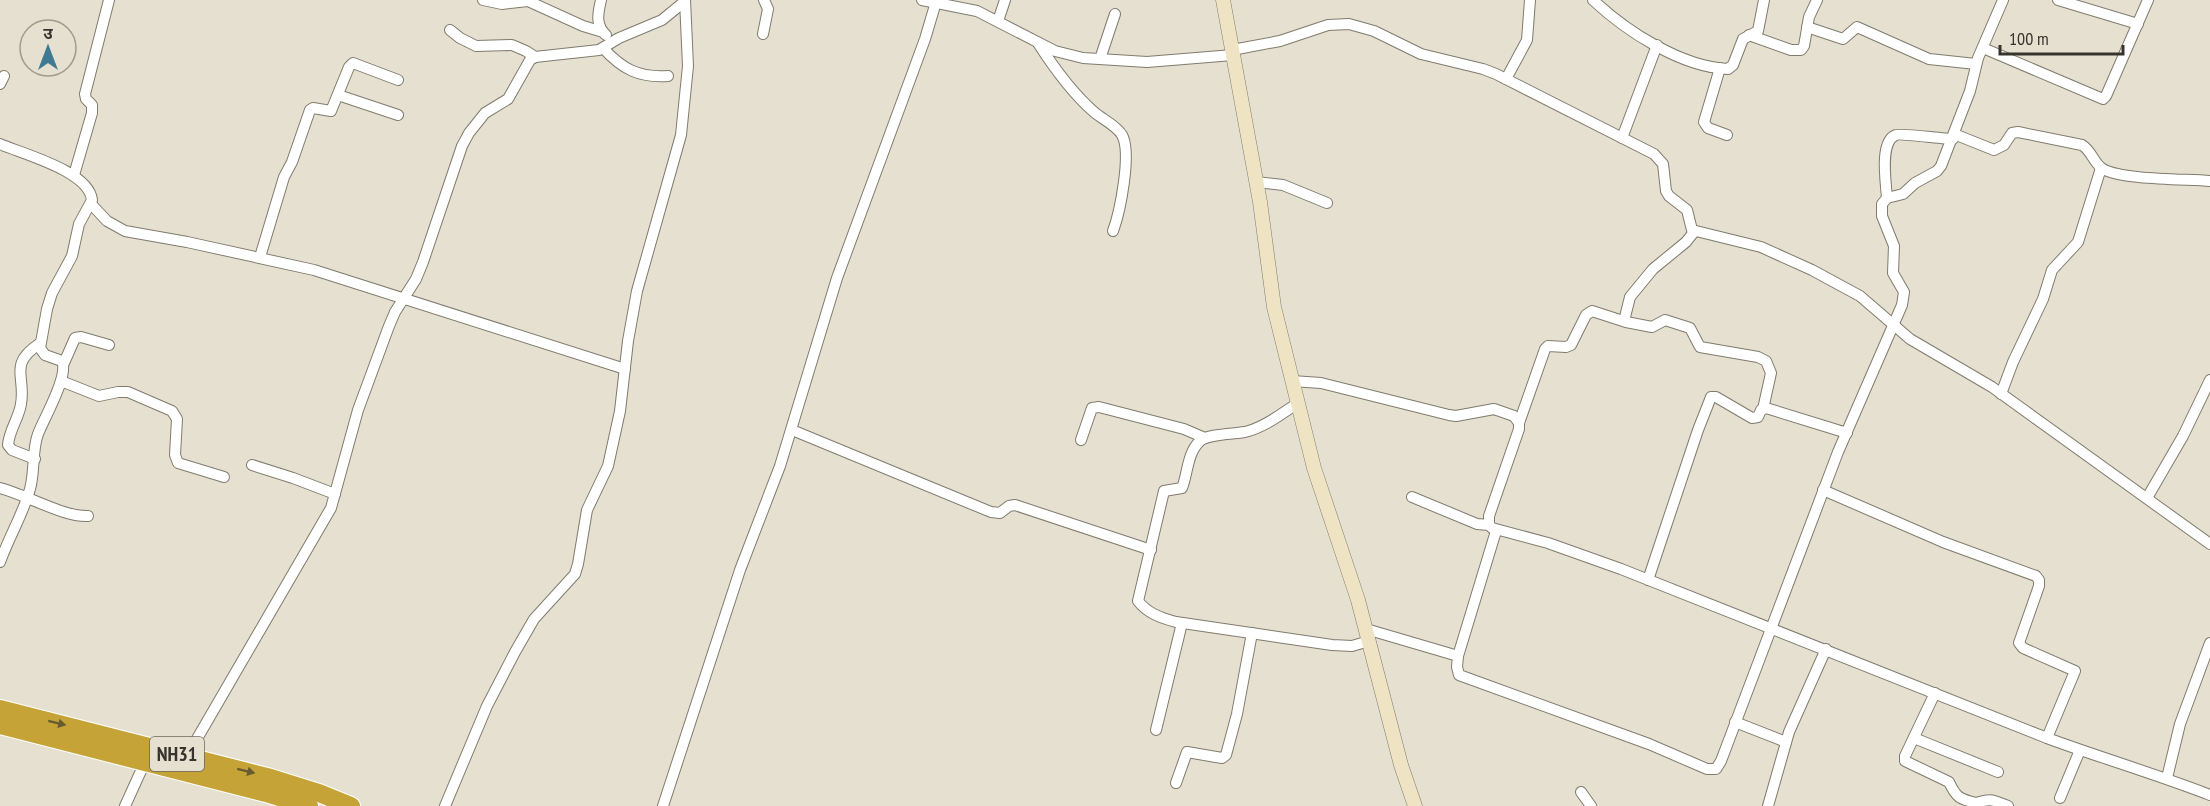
<svg xmlns="http://www.w3.org/2000/svg" width="2210" height="806" viewBox="0 0 2210 806" font-family="'PT Sans Narrow','Noto Sans Devanagari',sans-serif">
  <style>
    .lines { fill: none; stroke-linecap: round; stroke-linejoin: round }
    .street-casing { stroke: #807b6d; stroke-width: 12 }
    .secondary-casing { stroke: #807b6d; stroke-width: 15 }
    .highway-casing { stroke: #fff; stroke-width: 20 }
    .street { stroke: #fff; stroke-width: 10 }
    .secondary { stroke: #eee3c3; stroke-width: 14 }
    .highway { stroke: #c5a337; stroke-width: 18 }
    .oneway { fill: #685b30 }
    .labels { text-anchor: middle; stroke-width: 6; stroke-linejoin: round; paint-order: stroke }
    .shield { fill: #e6e0d0; stroke: #6b685e; stroke-width: 1.5 }
    .shield-label { font-size: 20px; font-weight: bold; fill: #36342d }
  </style>
  <rect width="100%" height="100%" fill="#e6e0d0"/>
  <g class="lines">
    <defs>
      <g id="street">
        <polyline points="483,0 502,4 528,1 583,26 603,32"/>
        <path d="M601,0C598,13 595,25 606,35"/>
        <polyline points="922,0 977,11 1055,51 1083,58 1147,62 1233,55"/>
        <path d="M1593,0C1626,31 1681,67 1728,69L1733,65L1743,39L1758,31L1764,0"/>
        <polyline points="2058,0 2138,24"/>
        <polyline points="998,21 1005,0"/>
        <polyline points="1807,27 1843,39 1857,27 1929,59 1976,64"/>
        <polyline points="450,30 460,38 476,46 512,45 526,51 535,57"/>
        <polyline points="763,34 768,9 764,0"/>
        <polyline points="1749,35 1791,50 1801,50 1804,46 1809,17 1817,0"/>
        <path d="M1038,43C1054,68 1071,92 1094,112C1102,119 1116,125 1122,135C1132,153 1120,212 1113,231"/>
        <path d="M603,48C622,69 639,78 668,76"/>
        <polyline points="1983,48 2103,99 2106,96 2148,0"/>
        <polyline points="1232,50 1280,41 1328,25 1349,24 1374,31 1421,54 1483,69 1496,74 1654,154 1663,164 1666,191 1669,196 1687,210 1692,230 1761,247 1812,270 1860,296 1910,339 1992,387 2210,544"/>
        <polyline points="1100,59 1115,14"/>
        <polyline points="1720,68 1704,122 1708,128 1727,135"/>
        <polyline points="1506,79 1527,40 1530,0"/>
        <polyline points="0,84 4,76"/>
        <polyline points="338,95 398,115"/>
        <path d="M1954,134L1994,150L2004,145L2012,133L2018,132L2082,145C2092,151 2094,164 2103,169C2122,180 2186,179 2210,181"/>
        <polyline points="1622,138 1657,45"/>
        <path d="M0,144C23,154 89,171 92,200L79,224L72,256L52,293L47,309L40,348L45,355L62,361C69,376 44,418 38,434C32,449 35,471 30,489C23,514 9,537 0,562"/>
        <polyline points="74,175 92,113 92,105 86,99 85,94 109,0"/>
        <polyline points="1256,182 1283,185 1327,203"/>
        <path d="M1887,198C1886,183 1879,141 1896,135C1900,133 1943,139 1953,139"/>
        <polyline points="91,204 107,221 125,231 187,242 314,270 625,369"/>
        <polyline points="260,257 284,177 292,162 310,110 313,108 331,111 349,67 353,63 398,80"/>
        <polyline points="1624,321 1630,297 1653,269 1686,242 1694,232"/>
        <polyline points="64,363 75,338 81,337 109,345"/>
        <polyline points="61,381 99,396 118,392 128,392 172,411 177,419 175,455 178,463 224,477"/>
        <path d="M1292,381L1321,383L1449,415L1456,416L1494,409L1514,416L1519,423V429L1489,516V525L1492,528L1548,543L1621,569L2047,738C2101,758 2156,774 2210,795"/>
        <polyline points="2001,394 2013,362 2043,299 2052,270 2078,242 2101,168"/>
        <path d="M1298,403C1281,414 1265,427 1245,432C1234,434 1207,434 1200,441C1187,453 1188,473 1182,488L1164,491L1138,601C1147,613 1161,618 1176,622L1332,645L1352,646L1369,641"/>
        <polyline points="1519,423 1545,349 1548,346 1566,347 1571,345 1586,315 1592,311 1626,322 1652,327 1665,320 1690,328 1700,347 1758,357 1766,361 1771,373 1763,409"/>
        <polyline points="792,430 991,512 1000,513 1009,506 1015,505 1151,550"/>
        <polyline points="1081,440 1092,408 1099,407 1184,429 1205,438"/>
        <path d="M35,459L12,450L8,445C9,430 19,418 21,404C26,376 8,365 39,344"/>
        <polyline points="252,465 293,478 335,494"/>
        <path d="M0,488C27,495 63,517 88,516"/>
        <polyline points="1823,490 1943,542 2036,576 2039,580 2039,586 2019,643 2023,648 2075,671 2047,738"/>
        <polyline points="1412,497 1477,524 1489,525"/>
        <polyline points="2147,498 2183,436 2210,380"/>
        <polyline points="1496,531 1458,656 1457,667 1459,675 1649,744 1707,769 1716,769 1721,761 1838,452 1902,305 1904,292 1893,273 1894,246 1882,216 1882,204 1887,198 1903,194 1915,183 1937,171 1941,166 1970,91 1978,58 2003,0"/>
        <polyline points="1648,580 1698,430 1711,397 1716,397 1752,418 1758,417 1761,410 1766,408 1847,433"/>
        <polyline points="1366,629 1458,656"/>
        <path d="M1935,693L1905,756V761L1949,782C1956,797 1959,799 1976,803C1992,798 1992,800 2008,806"/>
        <polyline points="1735,722 1786,742"/>
        <polyline points="1156,730 1182,623"/>
        <polyline points="1914,738 1998,772"/>
        <polyline points="187,756 331,508 358,410 389,326 395,312 416,279 423,262 462,146 469,133 485,113 508,99 530,60 535,57 599,50 619,38 662,20 684,2"/>
        <polyline points="2167,778 2180,724 2210,643"/>
        <polyline points="1176,783 1187,752 1222,758 1226,755 1237,714 1252,633"/>
        <polyline points="1581,792 1591,806"/>
        <polyline points="2060,798 2080,750"/>
        <polyline points="125,806 145,762"/>
        <polyline points="445,806 487,706 515,652 534,619 575,574 578,564 587,510 608,466 620,411 628,341 637,291 681,135 688,66 685,0"/>
        <polyline points="663,806 740,570 780,466 837,278 925,39 936,2"/>
        <polyline points="1768,806 1789,732 1826,649"/>
      </g>
      <polyline id="secondary" points="1223,0 1260,202 1274,307 1314,468 1358,600 1401,765 1415,806"/>
      <g id="highway">
        <polyline points="0,709 271,778 319,793 351,806"/>
        <polyline points="0,725 266,793 309,806"/>
      </g>
    </defs>
    <use href="#street" class="street-casing"/>
    <use href="#secondary" class="secondary-casing"/>
    <use href="#highway" class="highway-casing"/>
    <use href="#street" class="street"/>
    <use href="#secondary" class="secondary"/>
    <use href="#highway" class="highway"/>
  </g>
  <defs><path id="oneway-solid" d="M-6-.8H1V-3.2L6.5 0L1 3.2V.8H-6Z" transform="scale(1.5)"/></defs>
  <g class="oneway">
    <use href="#oneway-solid" transform="translate(57 723) rotate(14)"/>
    <use href="#oneway-solid" transform="translate(246 771) rotate(14)"/>
  </g>
  <g class="labels">
    <rect class="shield" x="150" y="737" width="54" height="34" rx="4.5"/>
    <g class="shield-label">
      <text x="177" y="761">NH31</text>
    </g>
  </g>
  <g transform="translate(48 48)"><circle r="28" fill="#e6e0d0" stroke="#a09b8f" stroke-width="1.5"/>
  <path d="M0-4.5L10 22L0 15L-10 22Z" fill="#3f7992"/>
  <text y="-9" font-size="16" font-weight="bold" text-anchor="middle" fill="#36342d">उ</text>
  </g>
  <path d="M2000 45v9h123v-9" fill="none" stroke="#36342d" stroke-width="3"/>
  <text x="2009" y="45" font-size="18" fill="#36342d" stroke="#e6e0d0" stroke-width="4.5" paint-order="stroke">100 m</text>
</svg>
